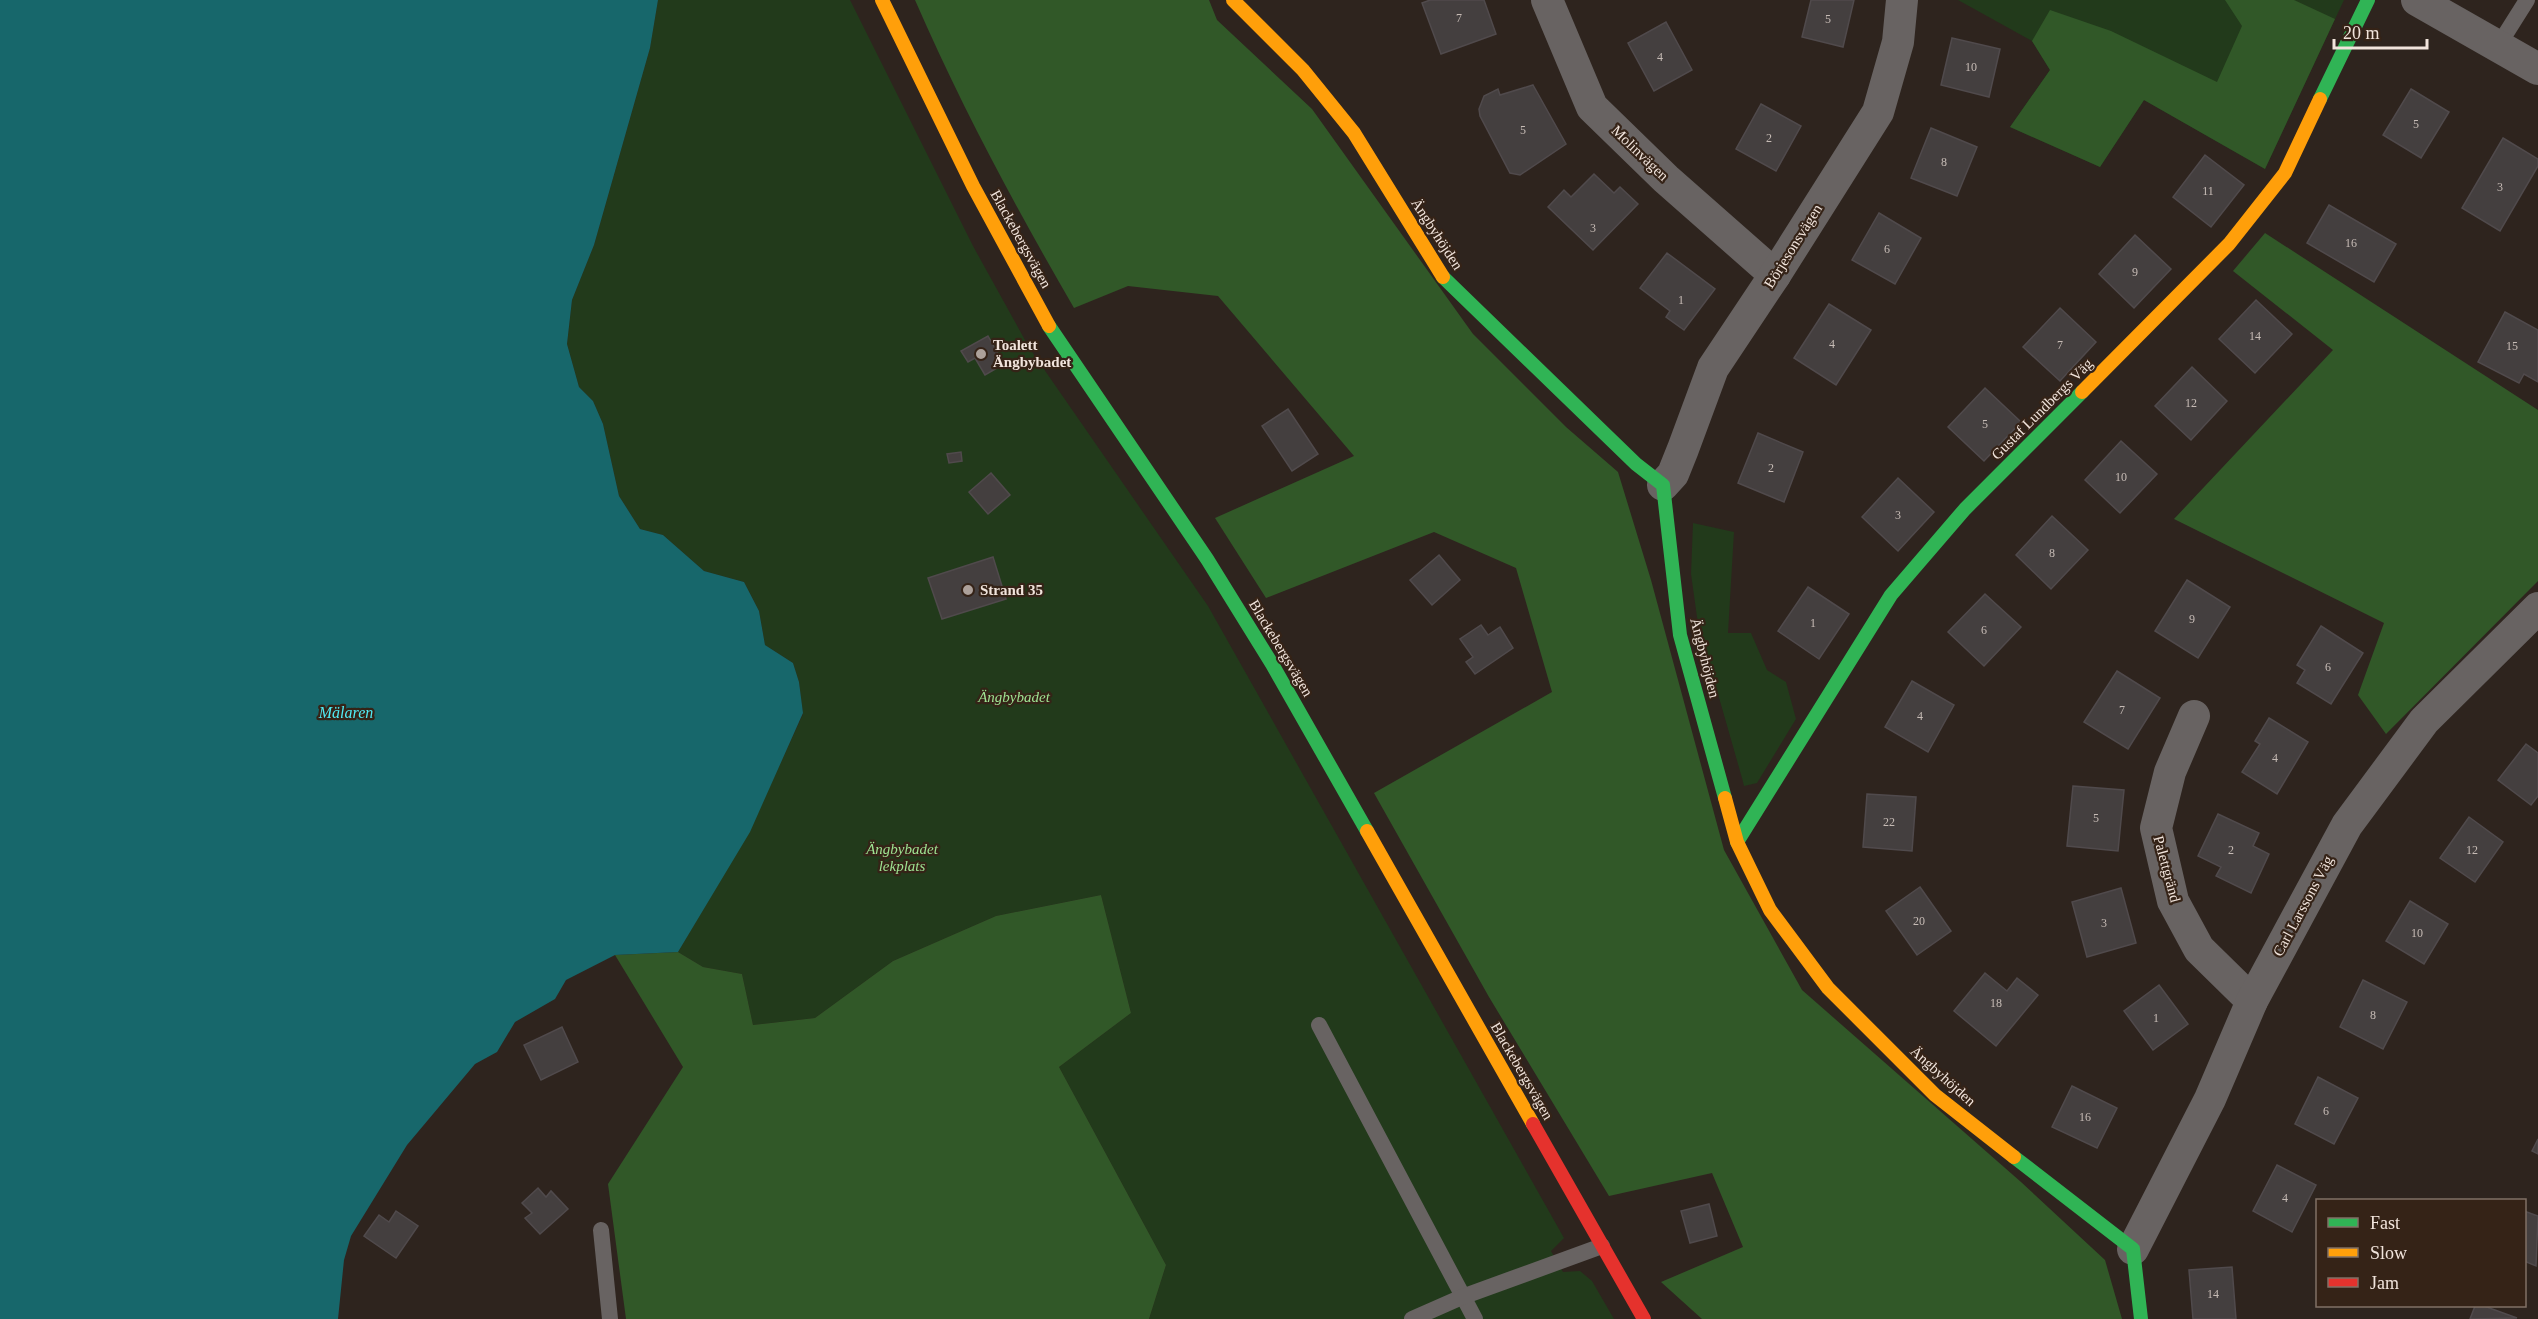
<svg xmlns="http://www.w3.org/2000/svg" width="2538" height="1319" viewBox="0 0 2538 1319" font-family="'Times New Roman',serif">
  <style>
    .green { fill: #223a1b }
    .forest { fill: #315828 }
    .water { fill: #17676b }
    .building { fill: #443f3f; stroke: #504a4c; stroke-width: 1.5 }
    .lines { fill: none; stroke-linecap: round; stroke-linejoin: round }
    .lane { stroke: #686362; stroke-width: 16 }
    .street { stroke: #686362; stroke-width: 32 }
    .fast { stroke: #30b455; stroke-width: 14 }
    .slow { stroke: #ff9f0a; stroke-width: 14 }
    .jam { stroke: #e5322d; stroke-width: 14 }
    .poi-dot { fill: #ada19a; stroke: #352317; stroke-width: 2 }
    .labels { text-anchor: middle; stroke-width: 4.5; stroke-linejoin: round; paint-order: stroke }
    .number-label { font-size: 12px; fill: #c6bbb5 }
    .street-label { font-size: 15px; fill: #f1e4dc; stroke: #352317 }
    .poi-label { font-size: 15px; font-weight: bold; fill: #f1e4dc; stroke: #352317; text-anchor: start }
    .park-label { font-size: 15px; font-style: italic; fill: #9ee292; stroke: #352317 }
    .water-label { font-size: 16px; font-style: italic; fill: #50ecf5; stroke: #352317 }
  </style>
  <rect width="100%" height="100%" fill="#2e241e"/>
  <g class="green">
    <polygon points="658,0 850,0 973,246 1030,349 1208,606 1564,1238 1551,1251 1563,1272 1580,1271 1592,1281 1614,1319 1149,1319 1166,1265 1059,1067 1131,1013 1101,895 996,916 893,961 815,1018 753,1025 742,974 703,967 678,952 749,832 803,714 799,682 793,663 765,645 759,611 744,582 704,571 663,535 640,529 619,496 603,424 593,401 579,387 567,344 572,300 594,245 650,48"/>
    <polygon points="1958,0 2344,0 2265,169 2144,100 2100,167 2010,127 2050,70 2032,41"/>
    <polygon points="1693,523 1734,532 1728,633 1751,633 1767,670 1786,682 1796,719 1757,783 1744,786 1742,778 1698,624 1691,574"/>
  </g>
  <g class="forest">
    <path d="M915,0H1209L1217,20L1312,109L1473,334L1566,427L1618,472L1651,580L1724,850L1802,990L2021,1182L2105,1260L2122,1319H1702L1661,1282L1743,1247L1712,1173L1609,1196L1489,997L1374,793L1552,692L1516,568L1434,532L1266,598L1215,518L1354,456L1218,296L1128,286L1074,308C1016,208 961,106 915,0Z"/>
    <polygon points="2225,0 2294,0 2335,19 2265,169 2144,100 2100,167 2010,127 2050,70 2032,41 2050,10 2111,31 2217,82 2242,26"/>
    <polygon points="2265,233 2538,410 2538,581 2386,734 2358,695 2384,623 2174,519 2333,350 2233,271"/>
    <polygon points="1101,895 1131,1013 1059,1067 1166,1265 1149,1319 626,1319 608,1184 683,1067 615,955 678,952 703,967 742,974 753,1025 815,1018 893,961 996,916"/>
  </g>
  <polygon class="water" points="0,0 658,0 650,48 594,245 572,300 567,344 579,387 593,401 603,424 619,496 640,529 663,535 704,571 744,582 759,611 765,645 793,663 799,682 803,713 750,832 678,952 615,955 566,980 555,999 515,1022 497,1052 475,1064 407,1145 351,1236 344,1260 338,1319 0,1319"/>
  <g class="building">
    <polygon points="1430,0 1484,0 1496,34 1441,54 1422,3"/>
    <polygon points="1811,0 1854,0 1843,47 1802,37"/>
    <polygon points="1666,22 1692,70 1654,91 1628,43"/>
    <polygon points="1952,38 2000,49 1989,97 1941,85"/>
    <polygon points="1533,85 1566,144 1520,175 1510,173 1480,116 1479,109 1484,96 1498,89 1500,95"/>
    <polygon points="2411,89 2449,112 2421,158 2383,135"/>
    <polygon points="1761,104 1801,126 1776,171 1736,149"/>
    <polygon points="1931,128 1977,147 1957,196 1911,178"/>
    <polygon points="2503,138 2538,159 2538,166 2500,231 2462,208"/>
    <polygon points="2205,155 2244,185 2211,227 2173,197"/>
    <polygon points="1594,174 1614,193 1620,187 1638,204 1593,250 1548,207 1564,190 1571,197"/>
    <polygon points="2329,205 2396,244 2374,282 2307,243"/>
    <polygon points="1879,213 1921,238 1895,284 1852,260"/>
    <polygon points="2135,235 2171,269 2134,308 2099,274"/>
    <polygon points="1667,253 1715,289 1684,330 1666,317 1670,311 1640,288"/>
    <polygon points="2256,300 2292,334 2255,373 2219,339"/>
    <polygon points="1829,304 1871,330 1836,385 1794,358"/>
    <polygon points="2060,308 2096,342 2060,381 2023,347"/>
    <polygon points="2505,312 2538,330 2538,382 2524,374 2519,383 2478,362"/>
    <polygon points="988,336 1004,364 985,375 975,358 968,362 961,351"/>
    <polygon points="2192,367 2227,401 2191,440 2155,406"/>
    <polygon points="1985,388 2021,422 1984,461 1948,427"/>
    <polygon points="1288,409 1318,454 1292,471 1262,426"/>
    <polygon points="1758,433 1803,452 1784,502 1738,483"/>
    <polygon points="2121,441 2157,474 2120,513 2085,480"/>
    <polygon points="961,452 962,461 949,463 947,454"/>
    <polygon points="991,473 1010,495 988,514 969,492"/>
    <polygon points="1898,478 1934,512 1898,551 1862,517"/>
    <polygon points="2052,516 2088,550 2051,589 2016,555"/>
    <polygon points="1439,555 1460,580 1432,605 1410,580"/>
    <polygon points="993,557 1006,599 942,619 928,578"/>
    <polygon points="2187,580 2230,607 2198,658 2155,631"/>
    <polygon points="1808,587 1849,614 1819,659 1778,631"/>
    <polygon points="1985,594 2021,627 1984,666 1948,632"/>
    <polygon points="1481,625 1488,635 1500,627 1513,648 1475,674 1466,662 1473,657 1460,639"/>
    <polygon points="2321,626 2363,653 2331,704 2297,683 2305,670 2297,665"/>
    <polygon points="2117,671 2160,698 2128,749 2084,722"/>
    <polygon points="1912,681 1954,705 1928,752 1885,727"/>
    <polygon points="2269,718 2308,742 2277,794 2242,772 2260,744 2255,741"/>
    <polygon points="2526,744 2538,753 2538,796 2531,805 2498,780"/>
    <polygon points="2073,786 2124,790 2118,851 2067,846"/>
    <polygon points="1867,794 1916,797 1912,851 1863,847"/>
    <polygon points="2218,814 2259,833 2253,846 2269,854 2251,893 2216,876 2221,867 2198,856"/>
    <polygon points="2469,817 2503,842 2475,882 2440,858"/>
    <polygon points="1920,887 1951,931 1917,955 1886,911"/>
    <polygon points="2121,888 2136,943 2087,957 2072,902"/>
    <polygon points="2410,901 2448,924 2424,964 2386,941"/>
    <polygon points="1985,973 2007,991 2017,978 2038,995 1996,1046 1954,1011"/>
    <polygon points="2363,980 2407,1002 2383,1049 2340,1027"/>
    <polygon points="2159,985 2188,1024 2153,1050 2124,1011"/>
    <polygon points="562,1027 578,1062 541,1080 524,1045"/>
    <polygon points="2318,1077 2358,1098 2334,1144 2295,1124"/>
    <polygon points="2072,1086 2117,1108 2097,1148 2052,1127"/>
    <polygon points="2538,1139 2538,1154 2532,1151"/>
    <polygon points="2277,1165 2316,1185 2292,1232 2253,1211"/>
    <polygon points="538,1188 546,1197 551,1191 568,1209 540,1234 525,1218 532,1213 522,1203"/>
    <polygon points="1709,1204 1717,1236 1690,1243 1681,1211"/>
    <polygon points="396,1211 418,1226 396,1258 364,1236 379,1215 389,1222"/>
    <polygon points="2524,1211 2538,1216 2536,1266 2524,1261"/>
    <polygon points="2232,1267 2236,1319 2193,1319 2189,1270"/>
    <polygon points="2475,1306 2484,1306 2517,1318 2470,1319"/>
  </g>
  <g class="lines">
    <g class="lane">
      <polyline points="2498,46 2527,0"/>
      <polyline points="1319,1025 1475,1319"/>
      <polyline points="601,1230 610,1319"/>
      <polyline points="1412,1319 1462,1297 1602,1246"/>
    </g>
    <g class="street">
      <polyline points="1547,0 1592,107 1666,179 1775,275"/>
      <polyline points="2417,0 2538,69"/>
      <polyline points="1663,485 1673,474 1683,449 1713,368 1775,275 1878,112 1898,42 1902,0"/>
      <polyline points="2194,716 2170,772 2156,828 2173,901 2199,949 2252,1001"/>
      <polyline points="2133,1249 2210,1099 2252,1001 2347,825 2424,721 2538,608"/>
    </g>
    <g class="fast">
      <polyline points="2320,99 2368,0"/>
      <polyline points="1443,277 1636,464 1663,485 1680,635 1725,798"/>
      <polyline points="1049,326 1207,559 1272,664 1367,831"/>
      <polyline points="1737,842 1891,595 1965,509 2082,392"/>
      <polyline points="2014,1157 2133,1249 2141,1319"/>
    </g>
    <g class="slow">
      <polyline points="882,0 973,186 1049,326"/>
      <polyline points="1233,0 1303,70 1354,133 1443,277"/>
      <polyline points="2082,392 2229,244 2285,173 2320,99"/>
      <polyline points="1725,798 1737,842 1770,910 1828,988 1935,1095 2014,1157"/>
      <polyline points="1367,831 1533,1124"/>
    </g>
    <polyline class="jam" points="1533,1124 1644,1319"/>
  </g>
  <g class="poi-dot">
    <circle cx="981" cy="354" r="6"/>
    <circle cx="968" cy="590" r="6"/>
  </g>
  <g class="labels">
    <g class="number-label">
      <text x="1459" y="22">7</text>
      <text x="1828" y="23">5</text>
      <text x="1660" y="61">4</text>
      <text x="1971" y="71">10</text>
      <text x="2416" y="128">5</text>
      <text x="1523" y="134">5</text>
      <text x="1769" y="142">2</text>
      <text x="1944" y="166">8</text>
      <text x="2500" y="191">3</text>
      <text x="2208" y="195">11</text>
      <text x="1593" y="232">3</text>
      <text x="2351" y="247">16</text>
      <text x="1887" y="253">6</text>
      <text x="2135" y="276">9</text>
      <text x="1681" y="304">1</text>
      <text x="2255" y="340">14</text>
      <text x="1832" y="348">4</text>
      <text x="2060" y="349">7</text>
      <text x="2512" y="350">15</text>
      <text x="2191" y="407">12</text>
      <text x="1985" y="428">5</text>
      <text x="1771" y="472">2</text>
      <text x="2121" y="481">10</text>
      <text x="1898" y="519">3</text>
      <text x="2052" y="557">8</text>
      <text x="2192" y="623">9</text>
      <text x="1813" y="627">1</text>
      <text x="1984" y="634">6</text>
      <text x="2328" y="671">6</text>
      <text x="2122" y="714">7</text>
      <text x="1920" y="720">4</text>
      <text x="2275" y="762">4</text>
      <text x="2096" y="822">5</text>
      <text x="1889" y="826">22</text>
      <text x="2231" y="854">2</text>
      <text x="2472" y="854">12</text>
      <text x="1919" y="925">20</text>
      <text x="2104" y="927">3</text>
      <text x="2417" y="937">10</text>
      <text x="1996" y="1007">18</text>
      <text x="2373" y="1019">8</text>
      <text x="2156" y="1022">1</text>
      <text x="2326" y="1115">6</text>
      <text x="2085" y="1121">16</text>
      <text x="2285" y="1202">4</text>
      <text x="2213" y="1298">14</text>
    </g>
    <g class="street-label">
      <text transform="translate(1640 153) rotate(44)" y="5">Molinvägen</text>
      <text transform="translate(1437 234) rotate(57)" y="5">Ängbyhöjden</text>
      <text transform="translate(1021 239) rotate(61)" y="5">Blackebergsvägen</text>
      <text transform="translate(1793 246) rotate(-58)" y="5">Börjesonsvägen</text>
      <text transform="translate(2042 409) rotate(-45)" y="5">Gustaf Lundbergs Väg</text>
      <text transform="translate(1281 648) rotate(59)" y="5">Blackebergsvägen</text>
      <text transform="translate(1705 658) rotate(76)" y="5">Ängbyhöjden</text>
      <text transform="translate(2167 869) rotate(75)" y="5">Palettgränd</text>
      <text transform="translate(2303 906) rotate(-62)" y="5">Carl Larssons Väg</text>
      <text transform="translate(1522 1071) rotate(60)" y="5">Blackebergsvägen</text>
      <text transform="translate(1943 1076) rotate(42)" y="5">Ängbyhöjden</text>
    </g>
    <g class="poi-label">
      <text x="993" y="350">Toalett<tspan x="993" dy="17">Ängbybadet</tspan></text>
      <text x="980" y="595">Strand 35</text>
    </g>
    <g class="park-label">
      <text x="1014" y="702">Ängbybadet</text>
      <text x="902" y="854">Ängbybadet<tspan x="902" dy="17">lekplats</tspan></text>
    </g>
    <g class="water-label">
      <text x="346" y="718">Mälaren</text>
    </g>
  </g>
  <rect x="2316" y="1199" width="210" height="108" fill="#352317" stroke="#807066" stroke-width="1.5"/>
  <rect x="2328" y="1218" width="30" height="9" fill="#30b455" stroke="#807066" stroke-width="1.5"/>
  <text x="2370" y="1229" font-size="18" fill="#f1e4dc">Fast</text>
  <rect x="2328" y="1248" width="30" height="9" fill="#ff9f0a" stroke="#807066" stroke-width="1.5"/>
  <text x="2370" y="1259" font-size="18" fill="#f1e4dc">Slow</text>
  <rect x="2328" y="1278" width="30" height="9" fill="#e5322d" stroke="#807066" stroke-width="1.5"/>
  <text x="2370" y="1289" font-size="18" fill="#f1e4dc">Jam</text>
  <path d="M2334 39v9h93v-9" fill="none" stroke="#f1e4dc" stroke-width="3"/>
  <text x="2343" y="39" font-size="18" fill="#f1e4dc" stroke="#352317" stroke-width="4.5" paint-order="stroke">20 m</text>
</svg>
